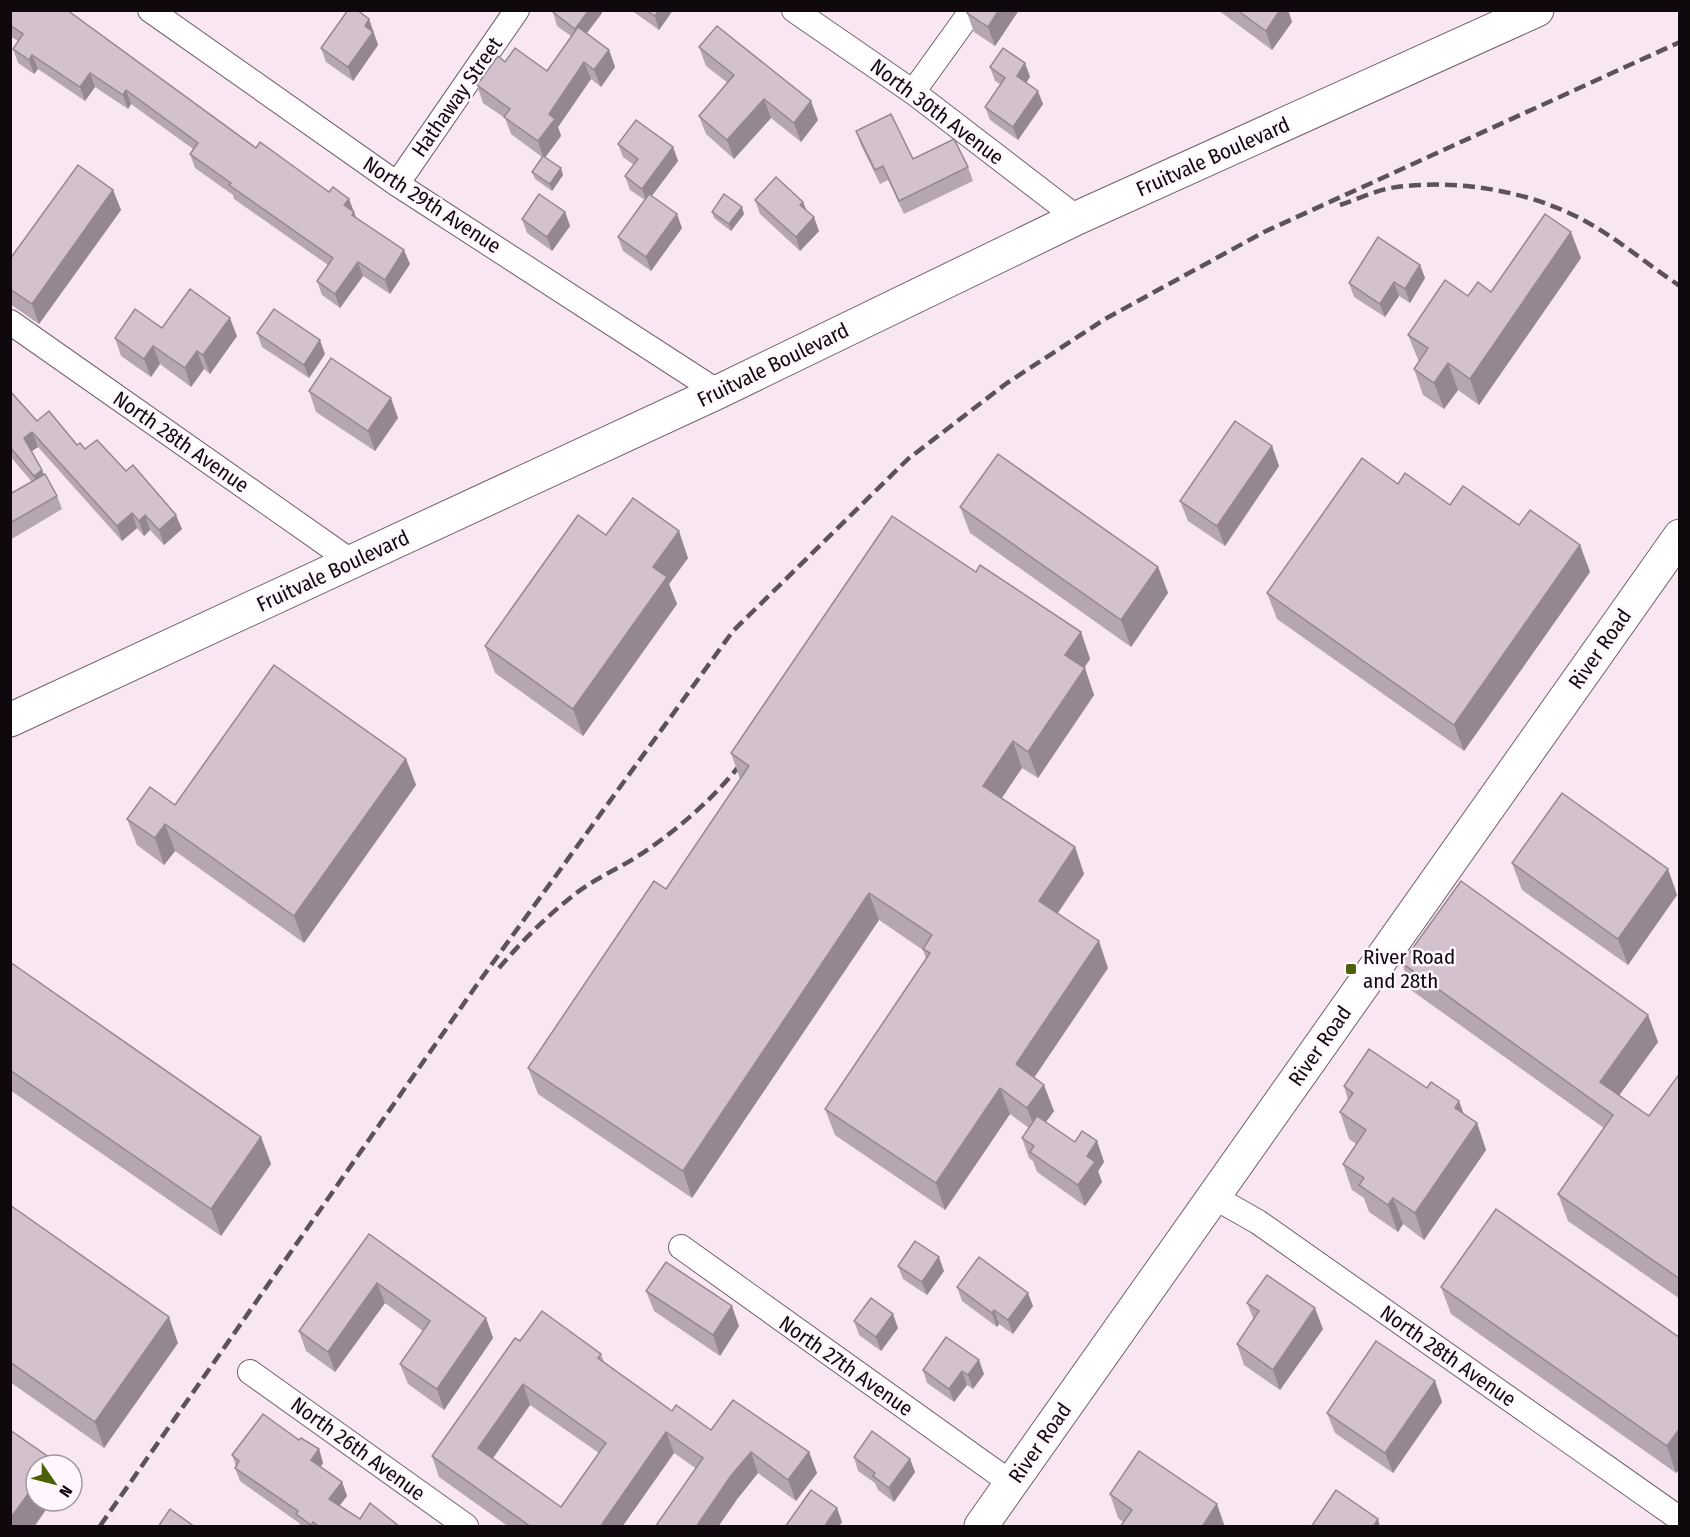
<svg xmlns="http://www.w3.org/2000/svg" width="1690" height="1537" viewBox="0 0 1690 1537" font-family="'Fira Sans Condensed',sans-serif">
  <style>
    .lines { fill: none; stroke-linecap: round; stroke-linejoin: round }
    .street-casing { stroke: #72626d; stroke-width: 26 }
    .secondary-casing { stroke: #72626d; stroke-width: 35 }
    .street { stroke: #fff; stroke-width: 24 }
    .secondary { stroke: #fff; stroke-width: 33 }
    .rail { stroke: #5c525a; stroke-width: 4.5; stroke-dasharray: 12 6; stroke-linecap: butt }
    .wall { fill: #b5a6b1; fill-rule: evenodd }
    .shaded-wall { fill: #948790 }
    .building { fill: #d3c1ce; stroke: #948790; stroke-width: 1.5; fill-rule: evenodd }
    .poi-dot { fill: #4c6008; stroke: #fff7fd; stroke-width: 2 }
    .labels { text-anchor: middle; stroke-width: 5; stroke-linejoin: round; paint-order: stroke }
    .street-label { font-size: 21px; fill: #0f090e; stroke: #fff7fd }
    .poi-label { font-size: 21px; fill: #0f090e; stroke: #fff7fd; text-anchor: start }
  </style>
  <rect width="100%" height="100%" fill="#f9e6f3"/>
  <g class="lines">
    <defs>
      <g id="street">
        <polyline points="150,10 397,184 718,392"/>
        <polyline points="794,10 913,92 1077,218"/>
        <polyline points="913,92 972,10"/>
        <polyline points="397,184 517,10"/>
        <polyline points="10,322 352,562"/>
        <polyline points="1214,1197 1258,1222 1680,1519"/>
        <polyline points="681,1247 1011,1483"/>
        <polyline points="250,1372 466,1526"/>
      </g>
      <g id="secondary">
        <polyline points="10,720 718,392 1077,218 1537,10"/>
        <polyline points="981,1526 1680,536"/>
      </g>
    </defs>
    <use href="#street" class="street-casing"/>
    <use href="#secondary" class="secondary-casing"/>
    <use href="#street" class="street"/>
    <use href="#secondary" class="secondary"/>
    <g class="rail">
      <path d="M1340,205C1358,199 1379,189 1397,187C1459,179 1530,191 1585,221C1618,239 1648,265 1680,286"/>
      <path d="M499,968C522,941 547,916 575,894C594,879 618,869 638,856C678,830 718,795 746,757"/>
      <polyline points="100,1526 476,986 733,631 908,459 1007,383 1105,319 1264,232 1680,42"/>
    </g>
  </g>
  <g class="wall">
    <polygon points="10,10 256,148 329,192 349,199 356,217 410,264 390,294 363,276 340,308 322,295 317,281 328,265 234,199 233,195 195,168 190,154 193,149 131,104 128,109 95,87 85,101 38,69 34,74 18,63 13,49 18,41 10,36"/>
    <polygon points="554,10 601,10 602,13 587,33 609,50 615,67 601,87 591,79 558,127 561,136 545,157 563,175 552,191 535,179 532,172 542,157 511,134 505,118 483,103 477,85 505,62 547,71 571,36 557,26 553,12"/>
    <polygon points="631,10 673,10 659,30"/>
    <polygon points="1019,10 995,46 974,32 967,13"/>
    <polygon points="1218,10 1288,10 1292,22 1272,50"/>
    <polygon points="369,19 378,45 353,81 326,62 321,48"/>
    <polygon points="699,47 818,120 801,142 771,118 734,159 706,134 699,116 728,83 706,66"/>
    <polygon points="1025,63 1030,77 1026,82 1043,104 1018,140 990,120 985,107 1000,84 995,81 990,67"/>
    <polygon points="856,131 913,159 968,167 973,181 904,214 888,180 880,184 861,145"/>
    <polygon points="618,144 673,147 678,161 652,196 682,228 651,271 623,251 618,237 645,200 630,190 625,176 634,165 623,157"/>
    <polygon points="113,190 121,210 39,324 10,304 10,259"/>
    <polygon points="755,200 803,202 807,211 819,231 800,251 760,214"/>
    <polygon points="565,212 570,226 552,251 527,233 522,219"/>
    <polygon points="712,212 744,214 731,231 714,218"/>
    <polygon points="1581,258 1479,405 1458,390 1444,409 1423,395 1414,369 1419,362 1408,335 1468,296 1491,292"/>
    <polygon points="1420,265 1425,278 1410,303 1399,296 1385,317 1354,297 1349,283"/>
    <polygon points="162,328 237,336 210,374 204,369 191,387 160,364 151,377 121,356 115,338"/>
    <polygon points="257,333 325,354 309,378 262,347"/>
    <polygon points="10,391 37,421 85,449 182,529 164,545 150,530 144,536 137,528 122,541 38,447 32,451 42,470 44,475 57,496 62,509 10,540 10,494 32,482 10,456"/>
    <polygon points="309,391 398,418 375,451 316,412"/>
    <polygon points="1272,446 1279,466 1225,546 1188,521 1180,501"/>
    <polygon points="1398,484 1450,505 1519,525 1580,545 1590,572 1464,751 1277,619 1267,593"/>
    <polygon points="960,507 1158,567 1168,593 1131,647 970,533"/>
    <polygon points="606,535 688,558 669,584 677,604 583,736 495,673 485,646"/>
    <polygon points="976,572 1081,632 1090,659 1084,668 1094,695 1038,778 1022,768 1002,798 1075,847 1084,874 1058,913 1108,968 1034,1078 1054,1111 1046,1122 1075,1142 1097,1141 1104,1162 1098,1171 1102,1182 1085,1206 1037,1172 1033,1161 1029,1158 1022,1138 1029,1128 1010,1114 945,1210 835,1135 825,1109 926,958 923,950 879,920 692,1198 538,1094 528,1068 666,889 740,779 731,753"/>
    <polygon points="406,759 416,785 304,943 175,851 164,865 137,845 127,819 175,805"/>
    <polygon points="1512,863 1668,869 1677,895 1628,965 1522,890"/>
    <polygon points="10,962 261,1137 271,1164 221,1236 10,1090"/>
    <polygon points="1402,963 1648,1015 1658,1042 1619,1095 1649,1116 1680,1073 1680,1299 1568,1221 1558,1194 1604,1128 1411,990"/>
    <polygon points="1344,1086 1464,1114 1477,1123 1486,1150 1424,1240 1403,1224 1398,1232 1369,1212 1364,1198 1352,1190 1343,1164 1356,1144 1349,1139 1340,1112 1348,1100"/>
    <polygon points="10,1205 178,1343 104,1448 10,1382"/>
    <polygon points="369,1234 486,1318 493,1338 444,1410 408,1384 400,1364 423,1331 385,1303 335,1372 306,1351 299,1331"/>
    <polygon points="898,1266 944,1271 927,1295 903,1279"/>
    <polygon points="957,1287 1033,1306 1013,1334 999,1324 997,1327 962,1301"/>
    <polygon points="1441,1287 1680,1338 1680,1469 1676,1473 1451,1314"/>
    <polygon points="646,1291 739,1326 720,1356 654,1311"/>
    <polygon points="1247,1303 1323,1329 1280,1390 1244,1365 1237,1344 1254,1320"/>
    <polygon points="854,1321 898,1328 881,1351 859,1335"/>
    <polygon points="946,1337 984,1374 973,1389 967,1385 954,1402 927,1383 923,1370"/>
    <path d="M520,1341L601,1354L604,1362L672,1411L711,1430L809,1452L817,1473L796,1501L758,1473L738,1498L674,1453L622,1527H509L439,1477L432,1456ZM530,1405L599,1453L561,1507L493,1458Z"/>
    <polygon points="1435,1381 1442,1402 1393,1473 1335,1433 1327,1413"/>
    <polygon points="299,1440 319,1449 323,1463 321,1467 342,1482 347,1496 339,1506 360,1519 400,1527 301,1527 299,1523 240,1481 235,1468 236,1466 232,1455"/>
    <polygon points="854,1457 910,1459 915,1472 894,1502 878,1490 875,1483 858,1471"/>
    <polygon points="1110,1494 1225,1527 1123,1522 1118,1518"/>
  </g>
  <g class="shaded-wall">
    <polygon points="589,10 601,10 602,13 580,42 575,29"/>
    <polygon points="659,10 673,10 659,30 655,16"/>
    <polygon points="999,10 1019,10 995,46 988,27"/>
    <polygon points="1280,10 1288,10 1292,22 1272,50 1266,31"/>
    <polygon points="369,19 378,45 353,81 348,67 365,26"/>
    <polygon points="609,50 615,67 601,87 594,70"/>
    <polygon points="32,55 38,69 34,74 29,60"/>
    <polygon points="584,62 591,79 558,127 561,136 544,159 538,141 549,114"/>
    <polygon points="1025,63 1030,77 1022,89 1017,76"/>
    <polygon points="90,73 95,87 85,101 80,87"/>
    <polygon points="126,90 131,104 128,109 123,95"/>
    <polygon points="1038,91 1043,104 1018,140 1013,127"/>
    <polygon points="764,99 771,118 734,159 727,140"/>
    <polygon points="811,101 818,120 801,142 794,123"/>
    <polygon points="673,147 678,161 647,202 642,189"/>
    <polygon points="561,168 563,175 552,191 550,184"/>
    <polygon points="113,190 121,210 39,324 32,304"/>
    <polygon points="349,199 359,226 344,205"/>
    <polygon points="803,202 808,215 800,205"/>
    <polygon points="742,207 744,214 731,231 729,224"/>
    <polygon points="565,212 570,226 552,251 547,237"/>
    <polygon points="677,214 682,228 651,271 646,257"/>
    <polygon points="814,217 819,231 800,251 796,237"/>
    <polygon points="1571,232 1581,258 1479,405 1470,379"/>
    <polygon points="404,250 410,264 390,294 385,280"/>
    <polygon points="358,262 363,276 340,308 335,294"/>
    <polygon points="1420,265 1425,278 1410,303 1405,289"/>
    <polygon points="1394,282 1399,296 1385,317 1380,304"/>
    <polygon points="230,318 237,336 210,374 203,355"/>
    <polygon points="320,340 325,354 309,378 304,365"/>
    <polygon points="153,346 160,364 151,377 144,359"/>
    <polygon points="197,351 204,369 191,387 185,368"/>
    <polygon points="1448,363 1458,390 1444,409 1434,383"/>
    <polygon points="391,398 398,418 375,451 368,431"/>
    <polygon points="32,432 38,447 29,453 24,438"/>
    <polygon points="1272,446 1279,466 1225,546 1217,526"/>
    <polygon points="42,470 48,484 39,490 34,476"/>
    <polygon points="132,513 137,528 122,541 117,526"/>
    <polygon points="145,515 150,530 144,536 139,521"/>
    <polygon points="176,515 182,529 164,545 159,530"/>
    <polygon points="679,531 688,558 669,584 677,604 583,736 573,709 653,567"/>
    <polygon points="1580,545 1590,572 1464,751 1454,725"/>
    <polygon points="1158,567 1168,593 1131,647 1121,620"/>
    <polygon points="1081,632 1090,659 1075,681 1065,655"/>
    <polygon points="1085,668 1094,695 1038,778 1028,752"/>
    <polygon points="1013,741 1022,768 992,812 983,786"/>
    <polygon points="406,759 416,785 304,943 294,916"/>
    <polygon points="165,824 175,851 164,865 155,838"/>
    <polygon points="1075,847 1084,874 1048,927 1039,901"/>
    <polygon points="1668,869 1677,895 1628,965 1618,939"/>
    <polygon points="869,893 879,920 692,1198 683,1171"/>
    <polygon points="1099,941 1108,968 1025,1091 1016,1064"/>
    <polygon points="1648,1015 1658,1042 1610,1108 1600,1082"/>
    <polygon points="1044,1085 1054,1111 1037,1134 1027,1108"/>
    <polygon points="1000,1088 1010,1114 945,1210 936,1183"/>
    <polygon points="1459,1101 1469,1128 1455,1108"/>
    <polygon points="1477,1123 1486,1150 1424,1240 1415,1213"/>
    <polygon points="261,1137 271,1164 221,1236 211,1209"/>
    <polygon points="1097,1141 1104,1162 1098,1171 1102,1182 1085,1206 1078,1185 1087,1156"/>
    <polygon points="1393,1198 1403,1224 1398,1232 1388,1205"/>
    <polygon points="939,1257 944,1271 927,1295 922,1282"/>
    <polygon points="377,1283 385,1303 335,1372 328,1352"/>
    <polygon points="1028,1293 1033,1306 1013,1334 1008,1320"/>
    <polygon points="732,1306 739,1326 720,1356 713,1335"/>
    <polygon points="1315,1308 1323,1329 1280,1390 1273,1370"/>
    <polygon points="994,1310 999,1324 997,1327 992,1313"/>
    <polygon points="893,1314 898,1328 881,1351 876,1337"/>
    <polygon points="169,1317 178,1343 104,1448 95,1422"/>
    <polygon points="486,1318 493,1338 444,1410 437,1389"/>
    <polygon points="979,1360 984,1374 973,1389 968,1375"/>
    <polygon points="962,1371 967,1385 954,1402 949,1389"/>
    <polygon points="1435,1381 1442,1402 1393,1473 1385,1453"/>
    <polygon points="523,1384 530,1405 486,1468 478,1448"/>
    <polygon points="1680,1428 1680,1469 1676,1473 1667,1446"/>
    <polygon points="666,1432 674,1453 622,1527 600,1527"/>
    <polygon points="319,1449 323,1463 316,1474 311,1460"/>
    <polygon points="751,1452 758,1473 738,1498 718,1527 696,1527 730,1477"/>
    <polygon points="809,1452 817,1473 796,1501 788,1480"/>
    <polygon points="910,1459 915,1472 894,1502 889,1488"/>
    <polygon points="342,1482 347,1496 334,1513 329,1499"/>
    <polygon points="36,1483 36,1501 52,1501 34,1527 10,1527 10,1519"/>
    <polygon points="1217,1504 1225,1527 1202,1527"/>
    <polygon points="837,1508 842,1522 839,1527 824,1527"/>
    <polygon points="1378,1519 1380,1527 1373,1527"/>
  </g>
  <g class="building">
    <polygon points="10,10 67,10 256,148 260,142 329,192 333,187 349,199 344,205 354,212 352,215 404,250 385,280 358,262 335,294 317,281 333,258 229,185 231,183 190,154 198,143 126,90 123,95 90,73 80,87 32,55 29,60 13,49 23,34 10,25"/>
    <polygon points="348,10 357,10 369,19 365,26 373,32 348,67 321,48"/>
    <polygon points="554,10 589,10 575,29 553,12"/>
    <polygon points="646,10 659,10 655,16"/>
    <polygon points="969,10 999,10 988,27 967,13"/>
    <polygon points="1237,10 1280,10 1266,31"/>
    <polygon points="717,26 811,101 794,123 764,99 727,140 699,116 734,75 699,47"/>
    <polygon points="578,27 609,50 594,70 584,62 549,114 555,119 538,141 504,117 510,109 477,85 498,56 505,62 515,48 547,71"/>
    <polygon points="1003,48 1025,63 1017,76 1038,91 1013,127 985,107 1005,78 990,67"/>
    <polygon points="891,114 913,159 954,139 968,167 899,201 883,166 875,170 856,131"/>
    <polygon points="636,120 673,147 642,189 625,176 638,159 618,144"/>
    <polygon points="543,156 561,168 550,184 532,172"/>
    <polygon points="78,165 113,190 32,304 10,289 10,259"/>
    <polygon points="776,177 803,202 800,205 814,217 796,237 755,200"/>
    <polygon points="539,194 565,212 547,237 522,219"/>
    <polygon points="649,194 677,214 646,257 618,237"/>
    <polygon points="724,194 742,207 729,224 712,212"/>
    <polygon points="1545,214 1571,232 1470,379 1448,363 1434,383 1414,369 1428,348 1408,335 1445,280 1468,296 1478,282 1491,292"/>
    <polygon points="1378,237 1420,265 1405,289 1394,282 1380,304 1349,283"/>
    <polygon points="190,289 230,318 203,355 197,351 185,368 153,346 144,359 115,338 135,309 162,328"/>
    <polygon points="274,309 320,340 304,365 257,333"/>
    <polygon points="331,358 391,398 368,431 309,391"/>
    <polygon points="10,391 37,421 49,411 77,445 80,443 85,449 97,440 126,471 133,465 176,515 159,530 145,515 139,521 132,513 117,526 32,432 24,438 42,470 34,476 10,447"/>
    <polygon points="1235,421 1272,446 1217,526 1180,501"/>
    <polygon points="998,454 1158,567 1121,620 960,507"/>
    <polygon points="1362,458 1398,484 1405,473 1450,505 1463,486 1519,525 1530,510 1580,545 1454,725 1267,593"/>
    <polygon points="45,474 57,496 10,523 10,494"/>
    <polygon points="633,498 679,531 653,567 667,577 573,709 485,646 578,515 606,535"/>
    <polygon points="892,516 976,572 980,565 1081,632 1065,655 1085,668 1028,752 1013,741 983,786 1075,847 1039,901 1099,941 1016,1064 1044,1085 1027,1108 1000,1088 936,1183 825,1109 930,953 923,949 932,935 869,893 683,1171 528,1068 654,881 666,889 749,766 731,753"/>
    <polygon points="274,665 406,759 294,916 165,824 155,838 127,819 150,787 175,805"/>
    <polygon points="1562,793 1668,869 1618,939 1512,863"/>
    <polygon points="1461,881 1648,1015 1600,1082 1649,1116 1680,1073 1680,1279 1558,1194 1613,1115 1402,963"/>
    <polygon points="10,962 261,1137 211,1209 10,1070"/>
    <polygon points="1369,1049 1427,1088 1431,1082 1459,1101 1455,1108 1477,1123 1415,1213 1393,1198 1388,1205 1359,1185 1364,1178 1343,1164 1366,1130 1340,1112 1353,1093 1344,1086"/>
    <polygon points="1037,1116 1075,1142 1082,1131 1097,1141 1087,1156 1095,1162 1078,1185 1030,1152 1034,1146 1022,1138"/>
    <polygon points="10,1205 169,1317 95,1422 10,1362"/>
    <polygon points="1496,1209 1680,1338 1680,1428 1667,1446 1441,1287"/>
    <polygon points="369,1234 486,1318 437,1389 400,1364 430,1321 377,1283 328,1352 299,1331"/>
    <polygon points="915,1241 939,1257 922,1282 898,1266"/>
    <polygon points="979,1257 1028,1293 1008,1320 994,1310 992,1313 957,1287"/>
    <polygon points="666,1262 732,1306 713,1335 646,1291"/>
    <polygon points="1267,1275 1315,1308 1273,1370 1237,1344 1259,1311 1247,1303"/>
    <polygon points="871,1298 893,1314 876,1337 854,1321"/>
    <path d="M542,1311L601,1354L598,1358L672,1411L676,1405L711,1430L733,1400L809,1452L788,1480L751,1452L730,1477L696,1527H655L703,1458L666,1432L600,1527H531L432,1456L515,1338L520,1341ZM523,1384L606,1443L561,1507L478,1448Z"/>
    <polygon points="946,1337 979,1360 968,1375 962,1371 949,1389 923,1370"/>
    <polygon points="1376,1341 1435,1381 1385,1453 1327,1413"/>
    <polygon points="263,1414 299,1440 301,1438 319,1449 311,1460 342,1482 329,1499 360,1519 370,1503 400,1527 320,1527 313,1522 311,1525 296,1514 298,1511 235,1468 239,1461 232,1455"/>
    <polygon points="10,1430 53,1460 49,1465 36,1465 36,1483 10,1519"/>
    <polygon points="872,1431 910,1459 889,1488 873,1476 875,1473 854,1457"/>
    <polygon points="1139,1451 1217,1504 1202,1527 1120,1527 1132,1510 1110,1494"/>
    <polygon points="811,1490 837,1508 824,1527 785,1527"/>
    <polygon points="1336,1490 1378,1519 1373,1527 1311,1527"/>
    <polygon points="170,1509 195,1527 158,1527"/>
  </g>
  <rect class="poi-dot" x="1345" y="963" width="12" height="12" rx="3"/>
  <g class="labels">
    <g class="street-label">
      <text transform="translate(457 97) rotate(-55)" y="7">Hathaway Street</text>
      <text transform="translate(937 112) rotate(37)" y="7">North 30th Avenue</text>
      <text transform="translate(1213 157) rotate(-24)" y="7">Fruitvale Boulevard</text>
      <text transform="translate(432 205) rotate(33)" y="7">North 29th Avenue</text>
      <text transform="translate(773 365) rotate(-26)" y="7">Fruitvale Boulevard</text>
      <text transform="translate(181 442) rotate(35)" y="7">North 28th Avenue</text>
      <text transform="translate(333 571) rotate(-25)" y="7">Fruitvale Boulevard</text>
      <text transform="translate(1600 649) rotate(-55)" y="7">River Road</text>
      <text transform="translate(1320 1046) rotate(-55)" y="7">River Road</text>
      <text transform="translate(1448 1356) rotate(35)" y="7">North 28th Avenue</text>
      <text transform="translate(846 1366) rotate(35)" y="7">North 27th Avenue</text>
      <text transform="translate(1040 1443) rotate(-55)" y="7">River Road</text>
      <text transform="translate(358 1449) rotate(36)" y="7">North 26th Avenue</text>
    </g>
    <g class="poi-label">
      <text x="1363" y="964">River Road<tspan x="1363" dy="24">and 28th</tspan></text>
    </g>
  </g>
  <rect width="1690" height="1537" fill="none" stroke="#0f090e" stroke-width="24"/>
  <g transform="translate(54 1483) rotate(125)"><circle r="28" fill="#fff7fd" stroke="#9f989d" stroke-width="1.5"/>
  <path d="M0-4.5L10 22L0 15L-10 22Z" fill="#4c6008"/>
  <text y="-9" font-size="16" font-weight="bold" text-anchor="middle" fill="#0f090e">N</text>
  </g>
</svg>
